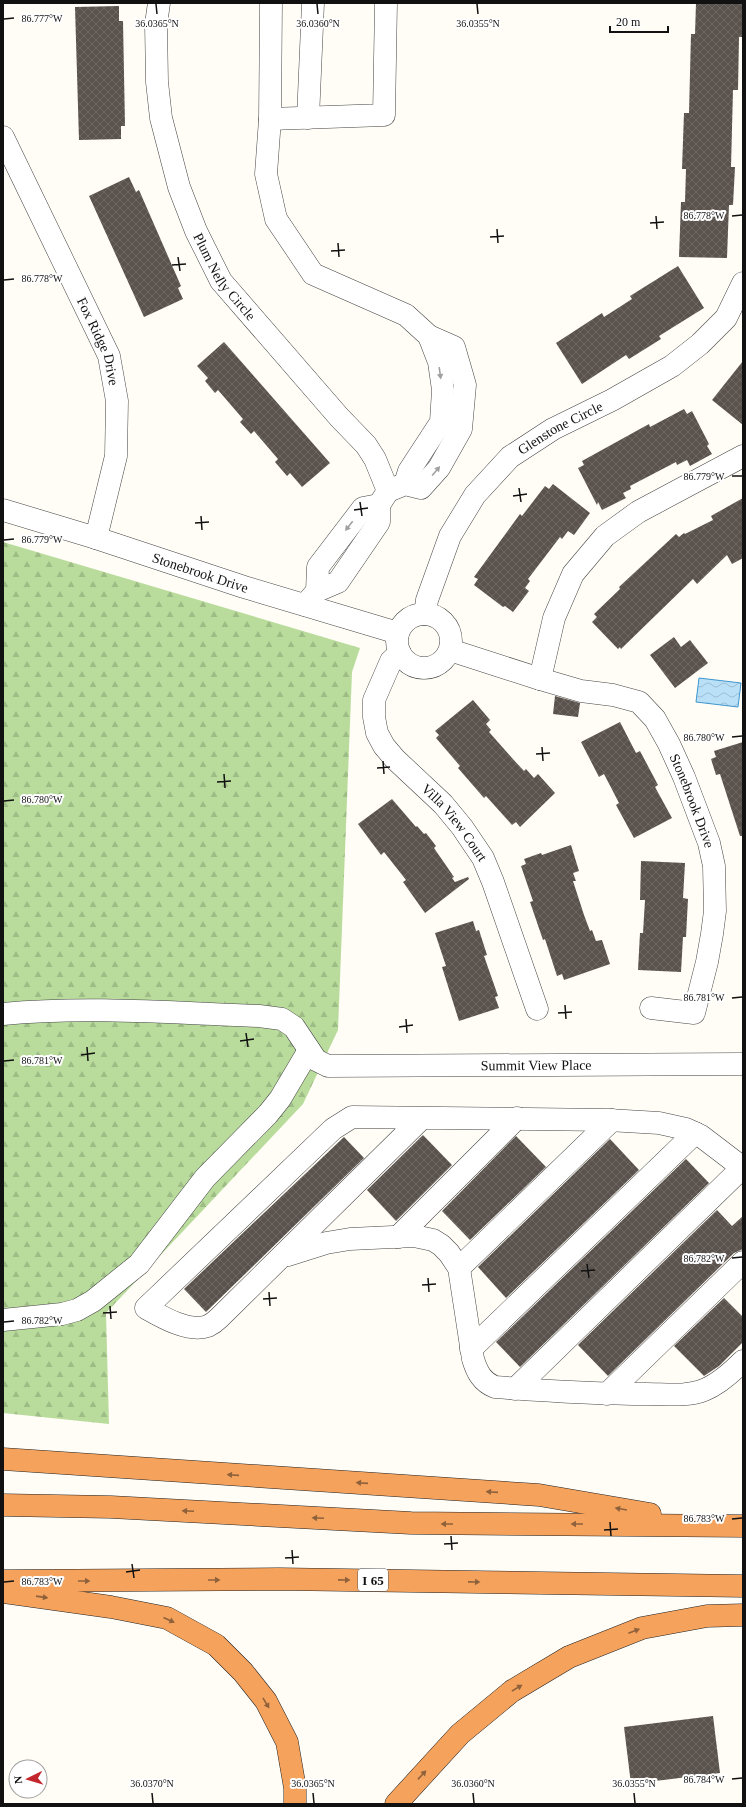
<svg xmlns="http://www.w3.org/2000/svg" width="746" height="1807" viewBox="0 0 746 1807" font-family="Georgia,serif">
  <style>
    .forest { fill: url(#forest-firs) }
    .water { fill: url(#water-waves); stroke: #3f96cf }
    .building { fill: url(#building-cross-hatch) }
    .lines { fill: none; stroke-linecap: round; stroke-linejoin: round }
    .minor-casing { stroke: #444; stroke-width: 23 }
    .highway-casing { stroke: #222; stroke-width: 23 }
    .minor { stroke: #fff; stroke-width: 22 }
    .highway { stroke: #f5a25d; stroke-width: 22 }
    .oneway { fill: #a0a0a0 }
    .oneway2 { fill: #8e613b }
    .ticks { fill: none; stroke: #111; stroke-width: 1.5 }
    .labels { text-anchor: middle; stroke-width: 4; stroke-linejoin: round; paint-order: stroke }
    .shield { fill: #fff; stroke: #585858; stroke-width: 1 }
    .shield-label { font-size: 13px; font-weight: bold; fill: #111 }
    .street-label { font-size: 14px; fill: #111; stroke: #fff }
    .ticks-label { font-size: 10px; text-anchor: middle; fill: #111; stroke: #fff; stroke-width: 4; stroke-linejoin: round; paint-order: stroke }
  </style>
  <defs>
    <pattern id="forest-firs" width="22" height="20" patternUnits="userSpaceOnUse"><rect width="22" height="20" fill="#b9dc9c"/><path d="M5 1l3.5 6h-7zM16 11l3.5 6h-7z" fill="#9ebc85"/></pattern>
    <pattern id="water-waves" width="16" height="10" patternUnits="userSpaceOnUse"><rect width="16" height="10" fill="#b9e0f7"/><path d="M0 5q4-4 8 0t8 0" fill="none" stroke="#9ebfd3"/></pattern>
    <pattern id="building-cross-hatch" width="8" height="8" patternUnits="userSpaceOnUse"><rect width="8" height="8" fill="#5a524d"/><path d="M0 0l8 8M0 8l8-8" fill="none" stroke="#6d6662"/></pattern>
  </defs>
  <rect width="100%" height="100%" fill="#fffdf5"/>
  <polygon class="forest" points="3,542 360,648 352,672 338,1030 303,1104 106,1313 109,1424 3,1413"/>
  <polygon class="water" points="699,678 741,683 738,707 696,702"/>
  <g class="building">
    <polygon points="696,3 743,3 743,37 739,37 738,90 733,90 731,167 735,167 733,205 729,205 727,258 679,257 681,202 685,202 686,169 682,169 684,113 689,113 691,34 695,34"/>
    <polygon points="119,6 119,21 123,21 125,126 121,126 121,139 79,140 75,7"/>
    <polygon points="129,177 136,192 139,190 181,286 178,288 183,299 144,317 89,196"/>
    <polygon points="678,266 704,308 659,336 661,339 629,359 626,355 582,384 556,343 602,313 604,317 632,299 630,296"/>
    <polygon points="224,342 330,463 302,487 290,473 287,476 275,462 278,459 254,431 251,434 240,422 243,419 218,390 215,393 205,381 208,378 197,366"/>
    <polygon points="743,361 743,425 712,400"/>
    <polygon points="684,409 687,414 692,411 709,444 707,446 712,454 690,466 687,460 677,465 676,462 630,486 631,489 623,493 626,498 602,510 598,502 597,505 578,468 584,465 582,461 649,424 650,427"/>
    <polygon points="553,484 590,513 574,535 568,531 562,539 560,537 528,579 530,581 525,588 529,591 513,612 505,606 503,607 474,585 478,579 474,577 520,514 522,516 545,486 549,489"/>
    <polygon points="743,498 743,558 732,564 727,555 697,584 693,579 621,649 620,647 618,649 592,622 597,617 594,614 620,589 619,587 676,534 679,537 684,533 685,534 713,520 711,516"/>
    <polygon points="674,637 681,647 690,640 708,663 675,688 650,655"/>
    <polygon points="555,696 580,703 578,717 553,714"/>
    <polygon points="473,700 490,720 486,724 491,730 489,732 512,758 524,771 526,769 534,778 538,774 555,793 520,827 516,822 512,825 486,796 484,798 458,768 460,766 436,738 439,735 435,731"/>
    <polygon points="620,722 636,753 640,751 658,785 655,787 672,818 634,838 616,805 619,803 604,774 599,777 581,742"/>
    <polygon points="743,742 743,836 740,836 720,774 716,775 711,759 716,757 714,751"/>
    <polygon points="392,799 416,827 417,826 424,834 426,833 436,846 434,848 454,877 452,878 455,882 468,877 469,879 425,913 403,882 406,880 384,852 381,855 358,824"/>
    <polygon points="571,845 579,871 573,873 576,881 573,881 584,915 590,931 592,930 596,941 602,940 610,964 564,980 562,974 557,976 545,939 543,940 530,902 533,901 521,866 526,864 524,859 541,853 542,855"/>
    <polygon points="641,861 685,863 683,898 688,899 686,937 683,937 681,972 638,970 640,933 643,933 645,900 640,900"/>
    <polygon points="473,921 476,931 479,930 487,955 484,956 498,996 495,997 499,1008 459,1021 442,967 446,966 435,933"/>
    <polygon points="423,1135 452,1165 396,1221 367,1190"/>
    <polygon points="516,1136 546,1167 470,1240 442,1211"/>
    <polygon points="344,1137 364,1158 206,1312 184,1289"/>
    <polygon points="610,1139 639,1170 506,1298 478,1267"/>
    <polygon points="686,1159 709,1183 520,1367 496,1342"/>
    <polygon points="717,1210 732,1226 743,1216 743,1249 734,1253 608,1376 578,1345"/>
    <polygon points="724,1298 743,1317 743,1342 719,1366 704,1376 674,1346"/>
    <polygon points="713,1716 720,1773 631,1784 624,1727"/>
  </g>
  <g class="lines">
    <defs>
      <g id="minor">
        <path id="s1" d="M159,3L156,24L157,82L161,118L179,187L196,231L221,281L339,417L366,445L375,459L388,491L379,505V522L338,582L317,591L305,605"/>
        <polyline points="271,3 270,119 266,174 276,219 313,274 406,315 429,336 454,347 465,385 461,429 439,468 421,488 405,484 388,491"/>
        <polyline points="308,118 313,3"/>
        <polyline points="270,119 384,115 386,3"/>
        <path id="s2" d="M3,137L109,356L117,401L116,456L96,538"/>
        <polyline points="405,484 409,471 441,422 443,390 439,362 429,336"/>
        <path id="s3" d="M3,510L96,538L244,587L398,633"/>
        <polyline points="317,591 318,567 363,508 379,505"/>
        <circle cx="424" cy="641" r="27"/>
        <path id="s4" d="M425,614L427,600L450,536L475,495L510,457L553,429L612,400L672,366L700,344L726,318L743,283"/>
        <path id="s5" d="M450,650L540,679L581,691L613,695L639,702L655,719L669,744L684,777L709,843L714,866L715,911L712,934L707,962L694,1013L651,1008"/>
        <path id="s6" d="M400,653L391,661L374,700V717L377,733L384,746L395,759L443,804L462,827L483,858L493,882L537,1009"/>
        <polyline points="540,679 554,618 573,574 605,536 638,512 743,456"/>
        <path id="s7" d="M3,1014C88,1006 174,1013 259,1016L282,1019L294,1027L316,1060L328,1066L743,1064"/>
        <path d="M422,1118L219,1318C216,1321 212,1324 208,1326C189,1333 162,1317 146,1308L333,1129L352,1117L608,1120L659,1123L686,1129L701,1136L743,1168"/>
        <polyline points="398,1237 517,1118"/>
        <path d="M288,1255L326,1243L350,1239L414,1236L433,1240L441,1245L449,1253L459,1268L473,1359C477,1372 482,1382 495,1387C546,1391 596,1394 647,1394C665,1394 687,1397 704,1390C719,1384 732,1372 743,1361"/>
        <polyline points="459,1268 612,1120"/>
        <polyline points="3,1320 62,1314 77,1310 93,1301 139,1264 205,1178 268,1114 280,1099 309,1050"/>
        <polyline points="471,1349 695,1133"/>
        <polyline points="515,1389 742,1168"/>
        <polyline points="607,1394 743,1262"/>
      </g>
      <g id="highway">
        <polyline points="3,1459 539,1495 650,1514"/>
        <polyline points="3,1505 111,1507 411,1523 743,1526"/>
        <polyline points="3,1581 279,1579 743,1586"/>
        <polyline points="4,1592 111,1607 167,1618 216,1645 243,1672 266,1701 287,1742 295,1788 295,1804"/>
        <polyline points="396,1804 460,1734 512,1691 569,1657 642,1628 707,1616 743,1615"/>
      </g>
    </defs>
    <use href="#minor" class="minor-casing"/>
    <use href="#highway" class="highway-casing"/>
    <use href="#minor" class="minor"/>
    <use href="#highway" class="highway"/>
  </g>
  <defs><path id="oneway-solid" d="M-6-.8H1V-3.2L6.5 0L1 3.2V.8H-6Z"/></defs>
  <g class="oneway">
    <use href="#oneway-solid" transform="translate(440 373) rotate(82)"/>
    <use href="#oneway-solid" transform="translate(436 471) rotate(-50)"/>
    <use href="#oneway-solid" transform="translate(349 526) rotate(128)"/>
  </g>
  <g class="oneway2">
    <use href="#oneway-solid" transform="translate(233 1475) rotate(-176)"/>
    <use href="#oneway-solid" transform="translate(362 1483) rotate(-176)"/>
    <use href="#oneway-solid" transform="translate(492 1492) rotate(-176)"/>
    <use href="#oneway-solid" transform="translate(621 1509) rotate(-170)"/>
    <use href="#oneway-solid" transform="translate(188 1511) rotate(-177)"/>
    <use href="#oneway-solid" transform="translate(318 1518) rotate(-177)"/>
    <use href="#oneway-solid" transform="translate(447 1524) rotate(-180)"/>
    <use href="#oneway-solid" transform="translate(577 1524) rotate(-180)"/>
    <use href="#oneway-solid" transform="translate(214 1580)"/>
    <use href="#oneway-solid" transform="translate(344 1580) rotate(1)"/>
    <use href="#oneway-solid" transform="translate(84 1581)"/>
    <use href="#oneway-solid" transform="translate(474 1582) rotate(1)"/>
    <use href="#oneway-solid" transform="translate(42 1597) rotate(8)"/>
    <use href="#oneway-solid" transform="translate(169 1620) rotate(24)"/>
    <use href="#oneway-solid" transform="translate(634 1631) rotate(-21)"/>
    <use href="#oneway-solid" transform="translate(517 1688) rotate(-31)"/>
    <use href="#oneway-solid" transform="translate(266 1703) rotate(59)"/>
    <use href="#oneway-solid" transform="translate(422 1775) rotate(-47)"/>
  </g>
  <path class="ticks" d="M156,4L157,14M317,4L318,14M477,4L478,14M4,19L14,18M656,216L657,229M732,216L742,215M650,223L664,222M497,229L498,243M490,237L504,236M338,243L339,257M331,251L345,250M178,257L180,271M172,265L186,264M4,280L14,279M732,476H742M519,488L521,502M513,496L527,494M360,502L362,516M354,510L368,508M201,516L202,530M195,523L209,522M4,540L14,539M732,737L742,736M542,747L543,761M536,754L550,753M383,761L384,774M377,768L390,767M224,774L225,788M217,782L231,781M4,801L14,800M732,998L742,997M565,1005L566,1019M558,1013L572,1012M406,1019L407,1033M399,1027L413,1025M246,1033L248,1047M240,1041L254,1039M87,1047L88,1061M81,1055L95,1053M4,1061L14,1060M732,1258L742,1257M587,1264L589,1278M581,1271L595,1270M428,1278L429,1292M422,1285L436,1284M269,1292L270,1306M263,1299L277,1298M110,1306L111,1319M103,1313L117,1312M4,1322L14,1321M732,1519L742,1518M610,1522L611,1536M604,1530L618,1529M451,1536L452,1550M444,1544L458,1543M292,1550L293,1564M285,1558L299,1557M132,1564L134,1578M126,1572L140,1570M4,1582L14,1581M732,1779L742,1778M152,1793L153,1803M313,1793L314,1803M473,1793L474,1803M634,1793L635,1803"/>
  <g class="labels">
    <rect class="shield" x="358" y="1569" width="30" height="22" rx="3"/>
    <g class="shield-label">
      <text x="373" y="1585">I 65</text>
    </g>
    <g class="street-label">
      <text dy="5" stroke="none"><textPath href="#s1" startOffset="288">Plum Nelly Circle</textPath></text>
      <text dy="5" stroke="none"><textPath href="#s2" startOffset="226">Fox Ridge Drive</textPath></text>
      <text dy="5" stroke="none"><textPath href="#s4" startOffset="240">Glenstone Circle</textPath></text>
      <text dy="5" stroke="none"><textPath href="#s3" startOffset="207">Stonebrook Drive</textPath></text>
      <text dy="5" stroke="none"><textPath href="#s5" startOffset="310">Stonebrook Drive</textPath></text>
      <text dy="5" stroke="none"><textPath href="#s6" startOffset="207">Villa View Court</textPath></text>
      <text dy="5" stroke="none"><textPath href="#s7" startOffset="555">Summit View Place</textPath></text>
    </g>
  </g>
  <g class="ticks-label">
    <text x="42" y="22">86.777°W</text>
    <text x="157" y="27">36.0365°N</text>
    <text x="318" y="27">36.0360°N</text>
    <text x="478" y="27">36.0355°N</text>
    <text x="704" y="219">86.778°W</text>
    <text x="42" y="282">86.778°W</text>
    <text x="704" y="480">86.779°W</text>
    <text x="42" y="543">86.779°W</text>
    <text x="704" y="741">86.780°W</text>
    <text x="42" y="803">86.780°W</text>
    <text x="704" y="1001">86.781°W</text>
    <text x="42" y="1064">86.781°W</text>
    <text x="704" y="1262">86.782°W</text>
    <text x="42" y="1324">86.782°W</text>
    <text x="704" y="1522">86.783°W</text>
    <text x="42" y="1585">86.783°W</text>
    <text x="704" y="1783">86.784°W</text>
    <text x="152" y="1787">36.0370°N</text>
    <text x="313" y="1787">36.0365°N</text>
    <text x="473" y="1787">36.0360°N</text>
    <text x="634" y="1787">36.0355°N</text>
  </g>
  <rect width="746" height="1807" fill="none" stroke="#111111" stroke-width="8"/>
  <g transform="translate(28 1779) rotate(265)"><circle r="19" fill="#ffffff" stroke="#a0a0a0"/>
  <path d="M0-3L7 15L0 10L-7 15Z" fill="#c4262e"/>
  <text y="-6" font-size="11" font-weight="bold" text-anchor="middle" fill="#111111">N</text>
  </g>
  <path d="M610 26v6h58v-6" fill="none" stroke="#111111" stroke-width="2"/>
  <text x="616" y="26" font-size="12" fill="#111111" stroke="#ffffff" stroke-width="3" paint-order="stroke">20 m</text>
</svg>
